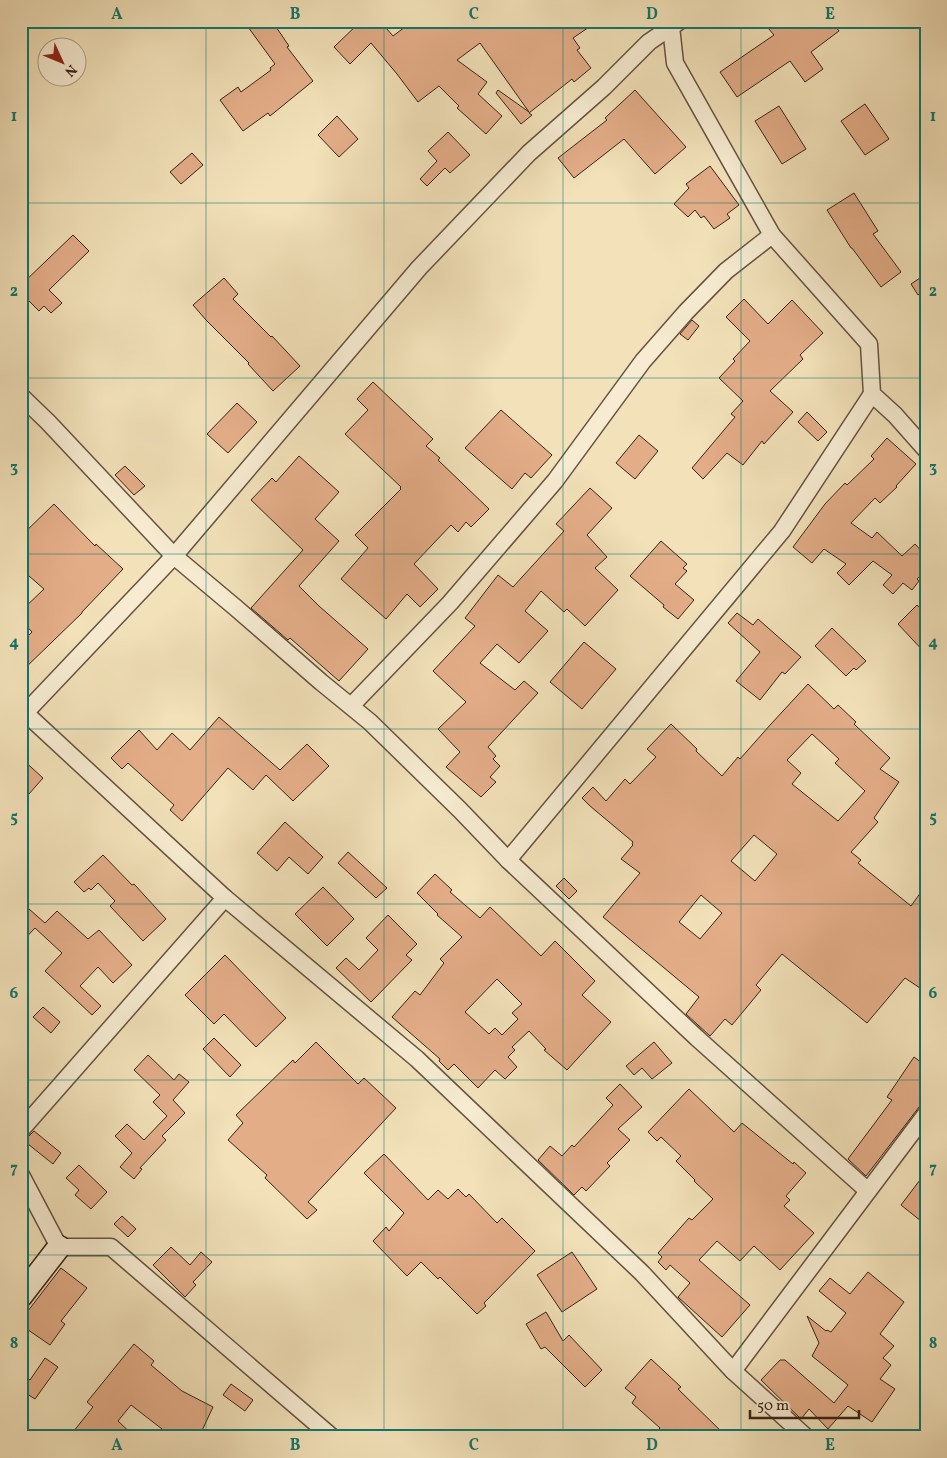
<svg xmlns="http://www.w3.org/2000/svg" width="947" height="1458" viewBox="0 0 947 1458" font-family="Vollkorn,serif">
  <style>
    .building { fill: #e3ad88; stroke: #382317; fill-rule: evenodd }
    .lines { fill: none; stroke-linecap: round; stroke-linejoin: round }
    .street-casing { stroke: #665240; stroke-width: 19 }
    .secondary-casing { stroke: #382317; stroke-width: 25 }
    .street { stroke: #f7ecd2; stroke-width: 16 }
    .secondary { stroke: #f7ecd2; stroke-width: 22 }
    .grid { fill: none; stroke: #0f766e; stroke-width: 1; stroke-opacity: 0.55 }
    .neatline { fill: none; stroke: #0f766e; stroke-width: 2 }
    .grid-label { font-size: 16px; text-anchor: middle; font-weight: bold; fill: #0f766e }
  </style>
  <rect width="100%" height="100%" fill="#f2e1b9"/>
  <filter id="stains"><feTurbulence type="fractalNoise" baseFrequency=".004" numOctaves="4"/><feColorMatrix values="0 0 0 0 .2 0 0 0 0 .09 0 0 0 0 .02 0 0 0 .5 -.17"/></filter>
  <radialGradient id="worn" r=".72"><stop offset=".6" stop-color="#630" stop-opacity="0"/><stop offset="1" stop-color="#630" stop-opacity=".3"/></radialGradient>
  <g class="building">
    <polygon points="256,21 272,21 289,46 287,47 313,81 270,116 268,113 243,131 220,100 238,87 241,92 271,70 270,68 275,64 248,27"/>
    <polygon points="361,21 380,21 393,36 413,21 598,21 573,38 580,48 577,50 591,68 574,82 572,79 529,113 532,115 521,124 496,93 498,90 529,112 480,43 457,60 487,82 478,94 502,116 486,134 457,108 459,106 439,86 418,102 397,74 371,43 350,64 334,47"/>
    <polygon points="762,21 832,21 839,31 811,52 823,69 805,82 790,61 737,97 720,72 774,35"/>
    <polygon points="635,90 686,147 655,174 624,139 574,178 558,158 607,120 605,118"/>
    <polygon points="865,104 889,139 865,155 841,121"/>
    <polygon points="779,106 806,149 782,164 755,121"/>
    <polygon points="337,116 358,139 339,157 318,135"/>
    <polygon points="448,132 470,155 450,173 445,168 427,186 420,179 437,161 428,151"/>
    <polygon points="192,153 203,165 181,184 170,172"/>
    <polygon points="710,166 739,205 727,214 730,218 714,229 704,216 701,218 695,210 688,217 674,204 689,188 686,184"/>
    <polygon points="854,193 878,231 873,234 901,272 881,287 852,248 851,248 827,210"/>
    <polygon points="73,235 89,251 49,290 62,303 51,313 44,306 39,311 21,293 21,285"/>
    <polygon points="926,274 926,290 918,295 911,284"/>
    <polygon points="224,278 238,294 233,299 271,337 272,336 300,366 273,391 248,364 249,363 206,320 193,305"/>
    <polygon points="744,299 768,324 792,300 823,333 800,355 803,359 770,391 793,412 764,444 762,441 743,465 727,453 703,479 692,468 735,417 731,414 743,401 719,378 735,361 733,359 750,341 726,317"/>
    <polygon points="692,320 699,326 688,340 680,334"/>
    <polygon points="373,382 433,439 426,446 440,458 438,460 489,509 471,527 466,522 458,532 451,525 414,564 438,589 420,607 407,594 386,619 341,579 368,548 355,535 401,489 400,488 401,487 345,434 368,410 357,399"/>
    <polygon points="237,403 257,422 228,453 207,434"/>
    <polygon points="501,410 552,455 531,478 525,473 512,489 465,448"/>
    <polygon points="807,412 827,432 818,441 798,422"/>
    <polygon points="639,435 658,451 635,479 616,463"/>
    <polygon points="887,438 916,464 896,486 897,487 880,503 875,498 851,523 872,538 877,532 902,556 915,544 926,556 926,571 917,579 919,581 912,590 903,583 893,594 883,585 892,575 873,561 849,585 837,573 846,564 824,549 812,563 793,547 825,504 845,483 847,485 874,459 871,456"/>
    <polygon points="299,456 339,492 315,519 339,541 299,586 319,606 368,649 339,681 290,638 288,640 251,608 303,550 251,500 272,478 276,482"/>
    <polygon points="125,466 145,486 134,495 115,475"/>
    <polygon points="590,488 612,508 587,535 607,557 595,568 618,590 585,626 567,609 564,612 541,591 525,611 548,631 519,663 497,644 480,663 515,690 524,681 538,693 488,747 496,756 493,759 500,766 490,777 496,782 481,797 446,767 460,752 438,729 466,702 433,671 475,626 465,618 498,575 513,587 564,531 556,524"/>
    <polygon points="54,504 95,546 96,544 123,569 82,612 82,613 21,672 21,643 32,632 21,620 21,611 44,589 21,569 21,536"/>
    <polygon points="661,541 687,564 683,568 687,571 675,584 694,600 678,619 663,607 664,605 630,576"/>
    <polygon points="917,605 926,614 926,654 898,624"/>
    <polygon points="737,613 753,625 758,619 801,657 785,674 782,672 760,700 736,681 760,652 728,623"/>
    <polygon points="832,628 866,661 856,670 854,668 846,676 815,646"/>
    <polygon points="584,642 616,669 582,709 550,682"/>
    <path d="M808,684L834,709L838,705L856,722L854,724L890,758L880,769L899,782L874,818L878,822L851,852L861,860L858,863L911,906L926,885V992L905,978L867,1023L782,954L756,985L761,990L732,1025L725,1019L710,1036L686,1014L699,997L603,917L640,873L621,859L633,845L632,844L633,842L590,806L582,798L593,787L606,801L625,779L630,784L656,757L647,749L671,724L697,749L696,751L722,776L738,757L740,759L771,724ZM812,734L839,759L835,763L865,791L838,821L792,784L801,773L787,760ZM754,835L777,854L755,881L731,861ZM701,895L722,913L700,939L679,922Z"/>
    <polygon points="219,717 280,770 307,744 329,766 293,801 266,775 253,790 228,768 182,821 170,810 174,805 128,763 122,769 111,758 139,730 157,750 172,733 190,750"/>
    <polygon points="21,758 43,778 21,803"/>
    <polygon points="285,822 323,857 308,874 289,857 277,871 257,853"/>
    <polygon points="348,852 387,888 376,898 338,863"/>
    <polygon points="103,855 132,885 134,884 166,919 143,941 110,906 115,901 98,883 91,890 89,888 84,892 74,882"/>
    <path d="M435,874L452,890L450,892L480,918L490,907L541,956L555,941L595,981L582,995L611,1022L567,1070L544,1050L546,1049L529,1031L512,1047L515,1050L508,1057L517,1067L505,1079L495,1070L478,1088L454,1064L448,1070L439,1061L440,1059L392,1017L415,991L420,995L444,963L440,959L462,937L437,915L438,914L417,893ZM497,979L522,1004L512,1013L518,1019L502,1035L495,1028L489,1034L465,1012Z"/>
    <polygon points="564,878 577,891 569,899 556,886"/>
    <polygon points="323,887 354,919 327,946 295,914"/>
    <polygon points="21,902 45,923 57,911 88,939 99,930 132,965 113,983 98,967 80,986 101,1006 92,1015 45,971 62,953 35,928 21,943"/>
    <polygon points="388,915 417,944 406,955 412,960 371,1002 336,968 346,958 359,970 378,950 366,938"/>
    <polygon points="225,955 286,1018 256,1047 224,1014 214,1024 185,995"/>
    <polygon points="43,1007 60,1022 51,1033 33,1017"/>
    <polygon points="214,1038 241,1065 230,1077 203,1049"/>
    <polygon points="316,1042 358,1084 364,1078 396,1108 308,1202 317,1210 307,1219 265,1178 267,1175 228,1140 243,1123 236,1115 293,1060 295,1063"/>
    <polygon points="654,1042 672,1063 652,1079 642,1068 634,1075 626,1066"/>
    <polygon points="148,1055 174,1080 179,1074 189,1082 173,1100 185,1113 162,1136 166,1140 140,1168 142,1169 134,1179 120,1167 132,1153 115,1136 127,1124 144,1140 167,1116 153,1102 160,1095 134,1070"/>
    <polygon points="914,1057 926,1066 926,1098 866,1176 848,1159 892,1100 887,1097"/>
    <polygon points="620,1084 642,1107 618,1129 630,1140 607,1163 610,1166 586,1191 582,1187 574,1195 538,1160 550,1146 562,1156 572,1145 574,1147 613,1105 606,1098"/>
    <polygon points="689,1089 734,1132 742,1123 793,1164 794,1162 806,1173 786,1196 790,1200 784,1206 814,1233 780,1270 754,1246 740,1261 717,1241 699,1260 750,1305 722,1337 678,1297 690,1283 670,1265 666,1270 658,1262 662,1257 658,1253 689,1218 692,1220 713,1199 694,1181 695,1180 676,1161 681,1156 661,1137 657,1141 648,1132"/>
    <polygon points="34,1131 61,1153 53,1164 23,1140 28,1137"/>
    <polygon points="384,1154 428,1200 438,1190 448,1199 458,1189 466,1197 469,1194 497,1223 502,1218 535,1251 484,1303 486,1306 477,1314 440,1277 438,1279 421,1262 407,1276 373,1241 386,1227 389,1231 404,1213 364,1173"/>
    <polygon points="79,1165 107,1192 91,1209 75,1195 79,1190 66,1178"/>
    <polygon points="926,1172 926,1225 901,1205"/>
    <polygon points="122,1216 136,1229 128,1237 114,1224"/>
    <polygon points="171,1247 190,1265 201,1252 212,1262 193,1282 196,1285 185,1297 153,1265"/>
    <polygon points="572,1252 597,1289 562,1312 537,1275"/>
    <polygon points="61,1268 87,1288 61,1321 65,1324 50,1345 21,1325 21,1320"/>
    <polygon points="868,1272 904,1302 880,1334 894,1346 883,1358 891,1365 880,1379 895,1389 872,1422 848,1406 828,1429 809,1409 801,1419 761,1380 780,1360 785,1360 834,1403 848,1385 812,1356 819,1343 807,1316 826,1331 827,1330 831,1332 846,1313 819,1291 830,1278 850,1294"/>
    <polygon points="546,1312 563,1341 569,1335 602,1370 585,1387 545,1347 541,1349 526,1324"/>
    <polygon points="134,1344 154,1361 151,1365 182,1391 213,1407 199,1437 159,1437 162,1429 131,1405 118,1421 135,1437 69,1437 93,1407 87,1402"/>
    <polygon points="45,1358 58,1367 35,1399 21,1390 21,1374 30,1380"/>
    <polygon points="651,1359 681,1387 678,1389 727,1437 651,1437 660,1428 632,1403 636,1397 625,1388"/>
    <polygon points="231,1384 253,1400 245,1411 223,1395"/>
  </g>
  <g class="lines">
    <defs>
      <g id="street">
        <polyline points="671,27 675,63 772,235 869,344 872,394 895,415 926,450"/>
        <polyline points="21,396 48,422 174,556 236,608 321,682 370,722 460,810 508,860 697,1038 868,1191"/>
        <polyline points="351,706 450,603 555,481 643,361 686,312 726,271 772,235"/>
        <polyline points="21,709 225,898 417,1059 642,1273 733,1371 806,1437"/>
        <polyline points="25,713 174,556 419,268 529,153 604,87 649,42 680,21"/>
        <polyline points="508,860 782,531 872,394"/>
        <polyline points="21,1130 225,898"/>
        <polyline points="21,1175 59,1247 111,1247 332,1437"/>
        <polyline points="733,1371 926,1114"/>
      </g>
      <polyline id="secondary" points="21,1296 59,1247"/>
    </defs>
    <use href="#street" class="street-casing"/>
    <use href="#secondary" class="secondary-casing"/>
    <use href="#street" class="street"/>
    <use href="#secondary" class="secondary"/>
  </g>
  <path class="grid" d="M206,21V1437M384,21V1437M563,21V1437M741,21V1437M21,203H926M21,378H926M21,554H926M21,729H926M21,904H926M21,1080H926M21,1255H926"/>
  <rect width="947" height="1458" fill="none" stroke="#f2e1b9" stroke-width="55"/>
  <g transform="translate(62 62) rotate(134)"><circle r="24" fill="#f7ecd2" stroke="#ab9c87"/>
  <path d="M0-4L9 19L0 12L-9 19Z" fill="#8f2418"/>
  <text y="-8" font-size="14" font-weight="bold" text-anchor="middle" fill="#382317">N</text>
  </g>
  <path d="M750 1410v8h109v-8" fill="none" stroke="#382317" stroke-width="2.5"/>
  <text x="757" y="1410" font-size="15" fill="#382317" stroke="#f7ecd2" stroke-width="4" paint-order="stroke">50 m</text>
  <rect x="28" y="28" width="892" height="1402" class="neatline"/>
  <g class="grid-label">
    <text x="117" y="19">A</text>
    <text x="295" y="19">B</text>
    <text x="474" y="19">C</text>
    <text x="652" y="19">D</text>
    <text x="830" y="19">E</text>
    <text x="14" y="121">1</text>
    <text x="933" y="121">1</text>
    <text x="14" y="296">2</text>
    <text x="933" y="296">2</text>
    <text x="14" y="472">3</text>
    <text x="933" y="472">3</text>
    <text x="14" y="647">4</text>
    <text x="933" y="647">4</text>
    <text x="14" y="822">5</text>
    <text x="933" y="822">5</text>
    <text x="14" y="998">6</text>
    <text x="933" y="998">6</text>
    <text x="14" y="1173">7</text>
    <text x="933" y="1173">7</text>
    <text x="14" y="1348">8</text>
    <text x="933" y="1348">8</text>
    <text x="117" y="1450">A</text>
    <text x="295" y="1450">B</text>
    <text x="474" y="1450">C</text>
    <text x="652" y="1450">D</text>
    <text x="830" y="1450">E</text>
  </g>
  <rect width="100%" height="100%" filter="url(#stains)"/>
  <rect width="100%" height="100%" fill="url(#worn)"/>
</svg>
